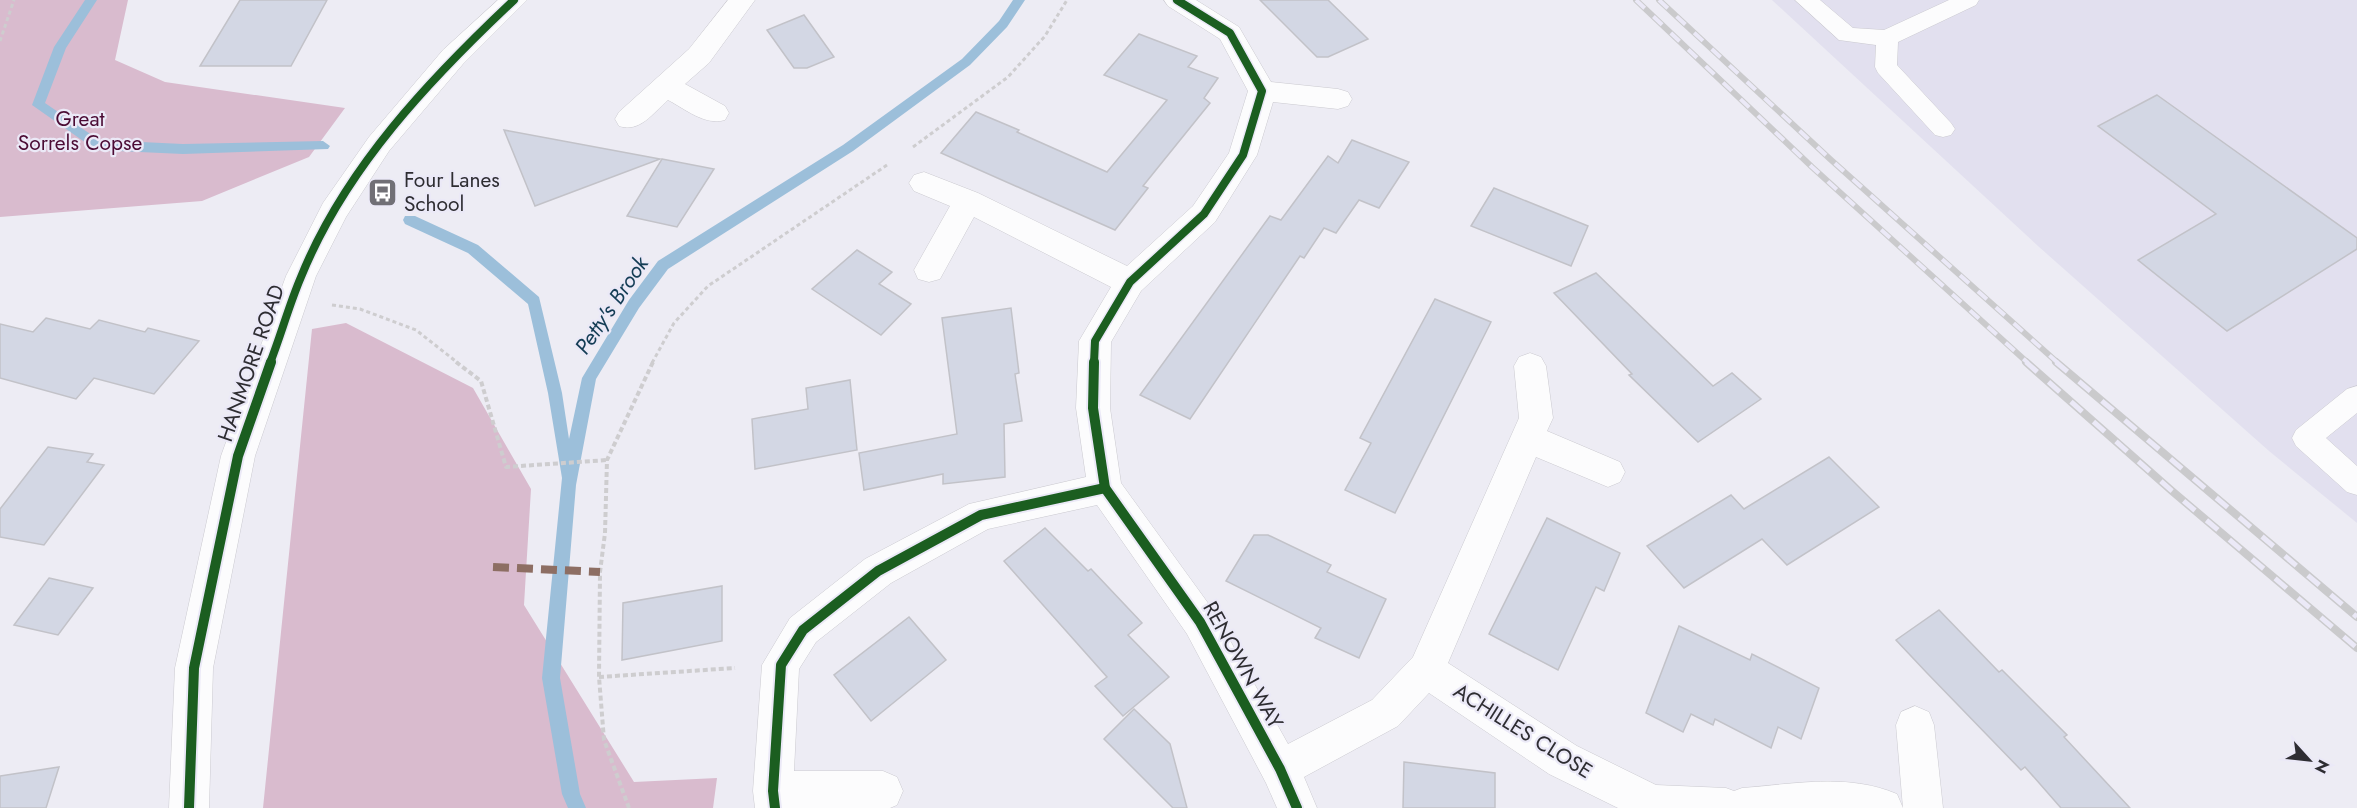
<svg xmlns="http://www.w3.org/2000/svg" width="2357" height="808" viewBox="0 0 2357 808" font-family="Jost,sans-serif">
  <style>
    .built { fill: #e2e0ef }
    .forest { fill: #d9bbce }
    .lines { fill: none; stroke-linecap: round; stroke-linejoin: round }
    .stream { fill: #9cbfda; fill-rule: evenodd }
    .building { fill: #d3d7e4; stroke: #c2c2c8; stroke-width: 1.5 }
    .service-casing { stroke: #cbcad0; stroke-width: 1 }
    .minor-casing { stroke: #cbcad0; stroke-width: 1 }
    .tertiary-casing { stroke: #cbcad0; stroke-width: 1 }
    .path-far1 { stroke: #cecdcf; stroke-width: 3; stroke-dasharray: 4 3; stroke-linecap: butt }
    .path { stroke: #cecdcf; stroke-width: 4; stroke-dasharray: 5 3; stroke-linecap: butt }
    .service { fill: #fcfcfd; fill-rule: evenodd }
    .minor { fill: #fcfcfd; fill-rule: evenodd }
    .tertiary { fill: #fcfcfd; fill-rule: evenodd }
    .rail-far1-casing { stroke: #cacacc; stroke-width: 6 }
    .rail-casing { stroke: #cacacc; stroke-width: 8 }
    .rail-far1 { stroke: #ebe9f7; stroke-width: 4; stroke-dasharray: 12; stroke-linecap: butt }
    .rail { stroke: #ebe9f7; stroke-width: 5; stroke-dasharray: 15; stroke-linecap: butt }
    .quiet { stroke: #8d6e63; stroke-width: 8; stroke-dasharray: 16 8; stroke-linecap: butt }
    .cycleway-far1-casing { stroke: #ebe9f7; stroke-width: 11 }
    .cycleway-casing { stroke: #ebe9f7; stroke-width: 14 }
    .cycleway-far1 { stroke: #1b5e20; stroke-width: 8 }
    .cycleway { stroke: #1b5e20; stroke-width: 10 }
    .labels { text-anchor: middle; stroke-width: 4.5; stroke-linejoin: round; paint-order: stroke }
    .park-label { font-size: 21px; fill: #4b0b34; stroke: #ebe9f7 }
    .poi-label { font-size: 21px; fill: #2e2d32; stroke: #ebe9f7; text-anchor: start }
    .street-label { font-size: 21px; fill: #2e2d32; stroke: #ebe9f7 }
    .water-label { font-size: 22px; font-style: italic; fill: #143d55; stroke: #ebe9f7 }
  </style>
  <rect width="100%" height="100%" fill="#edecf4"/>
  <polygon class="built" points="1772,0 2357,0 2357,523 2269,451 2038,246"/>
  <g class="forest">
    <polygon points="0,0 128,0 115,60 165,82 345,108 309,157 202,201 0,217"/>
    <polygon points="346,323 473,388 531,489 524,605 634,782 717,778 713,808 263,808 312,329"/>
  </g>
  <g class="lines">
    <g class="stream">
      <polygon points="85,0 97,0 66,48 45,103 99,140 183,144 323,141 330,146 328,149 183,154 96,150 32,105 54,47"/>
      <polygon points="1013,0 1025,0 1007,27 970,65 853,151 668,269 639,308 596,379 576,485 560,678 580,794 586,808 568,808 562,794 542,678 562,478 548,393 528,304 468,253 405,224 403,220 405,216 415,216 478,245 539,297 562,393 569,439 582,378 629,300 658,261 843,145 962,59 999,21"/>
    </g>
  </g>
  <g class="building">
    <polygon points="240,0 327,0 291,66 200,66"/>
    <polygon points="1260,0 1328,0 1368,39 1328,57 1317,57"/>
    <polygon points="804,15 834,57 807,68 794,68 767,30"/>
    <polygon points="1139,34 1197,56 1188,67 1218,78 1204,98 1210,103 1143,186 1148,188 1115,230 941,153 976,112 1019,130 1017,132 1107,172 1167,100 1104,75"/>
    <polygon points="2157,95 2357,238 2357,249 2227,331 2138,260 2216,214 2098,126"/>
    <polygon points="504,130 660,159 535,206"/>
    <polygon points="1352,140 1409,162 1379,208 1359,200 1336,233 1324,228 1304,258 1300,256 1190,419 1140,395 1270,216 1281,220 1328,156 1338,163"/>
    <polygon points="662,159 714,169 677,227 627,216"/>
    <polygon points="1494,188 1588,226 1571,266 1471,226"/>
    <polygon points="857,250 892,272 879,284 911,304 881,335 812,289"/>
    <polygon points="1596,273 1713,386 1732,373 1761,399 1698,442 1629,375 1632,374 1554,293"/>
    <polygon points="1435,299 1491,322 1395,513 1345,490 1371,443 1360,438"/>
    <polygon points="1011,308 1019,373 1015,374 1022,421 1004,424 1005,477 943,484 943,474 864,490 859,453 957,434 942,318"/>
    <polygon points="46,318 90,329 99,320 145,332 148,328 199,341 154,394 94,378 76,399 0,378 0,324 33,332"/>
    <polygon points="850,380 857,450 755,469 752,419 808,409 806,388"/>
    <polygon points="48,447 93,454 87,462 104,465 44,545 0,537 0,509"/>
    <polygon points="1829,457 1879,507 1787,565 1762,539 1684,588 1647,546 1731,495 1744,509"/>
    <polygon points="1547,518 1620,553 1604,591 1596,587 1558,670 1489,634"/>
    <polygon points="1045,528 1088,571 1091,569 1142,623 1128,635 1169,677 1123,716 1095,686 1107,677 1004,561"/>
    <polygon points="1254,535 1268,535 1331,565 1327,572 1386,599 1359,658 1315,638 1321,628 1226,581"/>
    <polygon points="49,578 93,588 58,635 14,625"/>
    <polygon points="722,586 722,641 622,660 623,603"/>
    <polygon points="1939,610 1999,672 2002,670 2067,735 2064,737 2130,808 2061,808 2025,767 2021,770 1927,673 1896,640"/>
    <polygon points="909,617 946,660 871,721 834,675"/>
    <polygon points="1679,626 1750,660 1752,654 1819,688 1801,739 1778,727 1771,748 1715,719 1713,725 1691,714 1683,732 1646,713"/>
    <polygon points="1134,709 1170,744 1187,808 1173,808 1104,739"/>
    <polygon points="1404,762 1495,773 1495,808 1403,808"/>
    <polygon points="59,767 46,808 0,808 0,776"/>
  </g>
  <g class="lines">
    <defs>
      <g id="service">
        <polygon points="1795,0 1820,0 1853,28 1884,30 1949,0 1979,0 1976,5 1898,42 1897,65 1951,123 1955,129 1951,135 1943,137 1935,135 1878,73 1875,67 1876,45 1839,40"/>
        <polygon points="2357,386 2357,413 2326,438 2357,466 2357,495 2347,492 2296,446 2292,438 2296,430 2347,389"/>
      </g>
      <g id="minor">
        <path d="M728,0H755L709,63L685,84L725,106L729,113L725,120C705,126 685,109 668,100C653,113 640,133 619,126L615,119L619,112L689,49Z"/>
        <path d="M1164,0H1196L1239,27L1271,82L1338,89L1348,92L1352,99L1348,106L1338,109L1273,102L1257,155L1215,222L1141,291L1111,342L1110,408L1121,483L1213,610L1288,744L1372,700L1413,657L1519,418L1514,366L1519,357L1530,353L1541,357L1546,366L1553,418L1547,431L1620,462L1625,472L1620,482L1608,487L1536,457L1448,663L1577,746L1656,785L1726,788L1734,791L1742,788C1794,784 1848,773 1897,794L1903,808H1618L1549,774L1429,693L1398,726L1304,777L1317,808H1277L1266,783L1187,634L1097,505L988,529L891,583L816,642L799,669L794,771H883L897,777L903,791L897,805L890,808H755L753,791L762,665L790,618L865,559L969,504L1086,477L1076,408L1079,341L1111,287L974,217L940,279L929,282L918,279L914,270L950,206L914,191L909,183L914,175L924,172L978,193L1127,266L1193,206L1229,153L1248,91L1220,39L1168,6Z"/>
        <polygon points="1915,706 1929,712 1934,725 1943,808 1903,808 1896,725 1901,712"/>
      </g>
      <polygon id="tertiary" points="498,0 527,0 463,64 389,151 346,217 316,276 255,456 213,668 209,808 169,808 175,668 221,456 286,276 323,203 369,137 443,50"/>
    </defs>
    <use href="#service" class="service-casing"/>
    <use href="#minor" class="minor-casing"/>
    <use href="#tertiary" class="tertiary-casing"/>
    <g class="path-far1">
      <polyline points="0,41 14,0"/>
      <polyline points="913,147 1008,77 1045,36 1067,0"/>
      <polyline points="332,305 360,309 416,330 458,363"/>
      <polyline points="652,363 674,323 708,286 887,165"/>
    </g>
    <g class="path">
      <polyline points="456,362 481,381 506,467 607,460"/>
      <polyline points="599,677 735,668"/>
      <polyline points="629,808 604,740 599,677 600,572 605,533 607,460 653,362"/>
    </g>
    <use href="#service" class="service"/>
    <use href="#minor" class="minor"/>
    <use href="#tertiary" class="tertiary"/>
    <defs>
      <g id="rail-far1">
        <polyline points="1636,0 1812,167 2028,363"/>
        <polyline points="1659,0 1830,159 2058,363"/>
      </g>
      <g id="rail">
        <polyline points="2026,362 2172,491 2357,648"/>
        <polyline points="2056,362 2357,617"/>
      </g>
    </defs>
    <use href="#rail-far1" class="rail-far1-casing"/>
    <use href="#rail" class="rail-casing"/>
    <use href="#rail-far1" class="rail-far1"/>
    <use href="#rail" class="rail"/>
    <polyline class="quiet" points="493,567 600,572"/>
    <defs>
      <g id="cycleway-far1">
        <path d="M270,363C281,335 289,305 301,277C345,168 430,79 514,0"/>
        <polyline points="1094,363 1095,341 1130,282 1204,214 1243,155 1262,91 1230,33 1177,0"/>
      </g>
      <g id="cycleway">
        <polyline points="1094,362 1093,408 1105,488 1200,622 1280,769 1297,808"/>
        <polyline points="189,808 194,668 238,456 271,362"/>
        <polyline points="775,808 773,791 781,665 803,630 878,571 981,515 1105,488"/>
      </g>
    </defs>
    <use href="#cycleway-far1" class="cycleway-far1-casing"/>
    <use href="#cycleway" class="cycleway-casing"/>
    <use href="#cycleway-far1" class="cycleway-far1"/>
    <use href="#cycleway" class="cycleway"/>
  </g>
  <defs>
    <symbol id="bus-square" viewBox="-11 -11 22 22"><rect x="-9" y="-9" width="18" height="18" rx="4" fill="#717076" stroke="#ebe9f7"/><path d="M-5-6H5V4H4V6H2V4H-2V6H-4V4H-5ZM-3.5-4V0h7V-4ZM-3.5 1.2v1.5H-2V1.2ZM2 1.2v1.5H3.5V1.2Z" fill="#fff"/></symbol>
  </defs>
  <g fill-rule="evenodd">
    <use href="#bus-square" x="366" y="176" width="33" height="33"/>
  </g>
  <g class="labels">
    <g class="park-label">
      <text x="80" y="126">Great<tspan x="80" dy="24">Sorrels Copse</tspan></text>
    </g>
    <g class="poi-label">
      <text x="404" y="187">Four Lanes<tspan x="404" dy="24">School</tspan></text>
    </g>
    <g class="street-label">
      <text transform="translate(251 363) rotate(-71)" y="7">HANMORE ROAD</text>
      <text transform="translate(1243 665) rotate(61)" y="7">RENOWN WAY</text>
      <text transform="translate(1523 731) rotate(32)" y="7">ACHILLES CLOSE</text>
    </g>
    <g class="water-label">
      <text transform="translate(611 305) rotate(-56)" y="8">Petty's Brook</text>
    </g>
  </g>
  <g transform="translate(2309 760) rotate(117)" stroke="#ebe9f7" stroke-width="4.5" paint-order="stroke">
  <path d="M0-4.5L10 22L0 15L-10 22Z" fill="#2e2d32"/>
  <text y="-9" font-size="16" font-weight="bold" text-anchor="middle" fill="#2e2d32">N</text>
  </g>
</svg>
